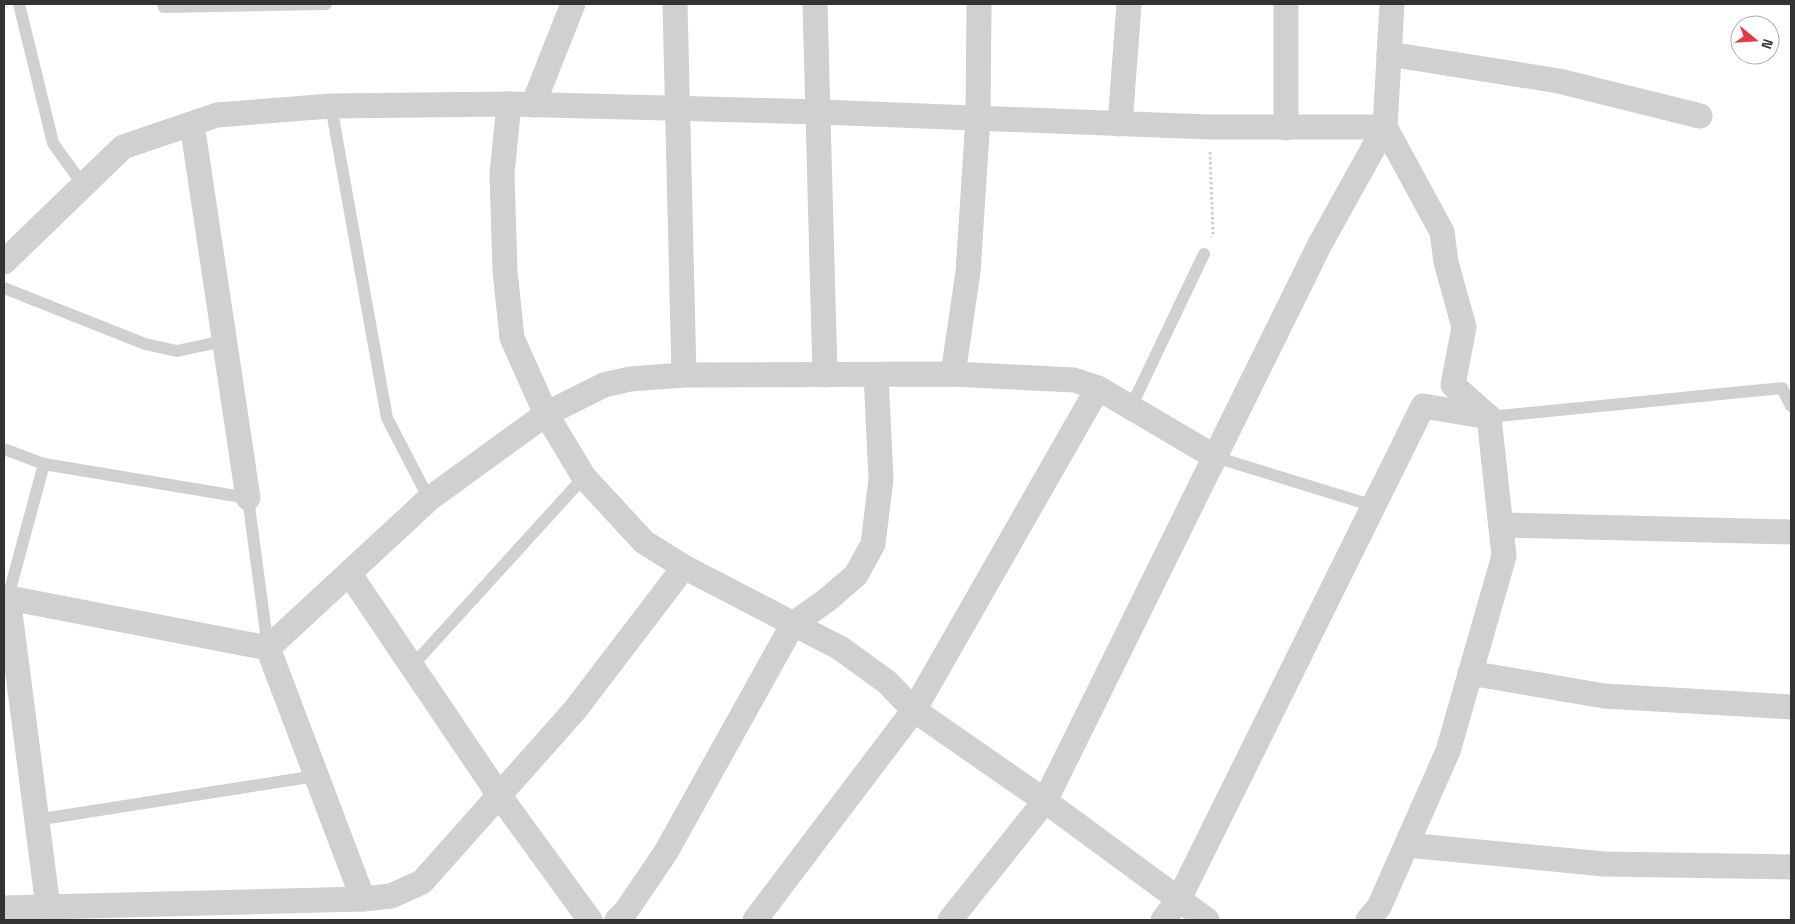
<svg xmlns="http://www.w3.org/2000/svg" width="1795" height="924" viewBox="0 0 1795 924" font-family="'Space Grotesk',sans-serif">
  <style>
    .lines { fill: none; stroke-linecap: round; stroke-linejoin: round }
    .path { stroke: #cdcdcd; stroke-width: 3; stroke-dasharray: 2.5 2.5; stroke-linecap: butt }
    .lane { stroke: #d0d0d0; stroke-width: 12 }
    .street { stroke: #d0d0d0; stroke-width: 25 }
  </style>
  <rect width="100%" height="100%" fill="#fff"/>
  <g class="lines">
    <polyline class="path" points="1210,152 1213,233 1211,237"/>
    <g class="lane">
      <polyline points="19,4 53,143 83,185"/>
      <polyline points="163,4 164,7 326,4"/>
      <polyline points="331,106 387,418 429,499"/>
      <polyline points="4,288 145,344 177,351 224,341"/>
      <polyline points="1131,407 1204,254"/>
      <polyline points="1489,417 1782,388 1791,406"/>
      <polyline points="4,449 44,464"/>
      <polyline points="1215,457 1374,506"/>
      <polyline points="8,597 44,464 248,498 268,648"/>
      <polyline points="412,666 584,477"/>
      <polyline points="36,820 316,776"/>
    </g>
    <g class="street">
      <polyline points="675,4 684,375"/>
      <polyline points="815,4 825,375"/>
      <polyline points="1389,54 1559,81 1700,116"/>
      <polyline points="509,104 502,174 505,271 512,338 546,414 604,385 630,379 684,375 953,374 1074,380 1098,388 1215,457"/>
      <polyline points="533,105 573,4"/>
      <polyline points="192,124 248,498"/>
      <polyline points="1120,124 1129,4"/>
      <polyline points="1286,128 1286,4"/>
      <polyline points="4,262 123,147 217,115 331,106 509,104 821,112 1208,127 1385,127 1320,244 1045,801 950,920"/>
      <polyline points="953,374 968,272 978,118 979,4"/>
      <polyline points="1501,525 1791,532"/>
      <polyline points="684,567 840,648 887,682 914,710 1045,801 1207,920"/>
      <polyline points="349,573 499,795 590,920"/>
      <polyline points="4,597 268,648 429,499 546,414 584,477 644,542 684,567 575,710 422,882 391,896 363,899 4,908"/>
      <polyline points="8,597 48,907"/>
      <polyline points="268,648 363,899"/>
      <polyline points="1470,673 1604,696 1791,707"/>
      <polyline points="1407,845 1604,864 1791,867"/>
      <polyline points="617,920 626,911 666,852 793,624 827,600 856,575 873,544 881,479 876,375"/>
      <polyline points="755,920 914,710 1098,388"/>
      <polyline points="1163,920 1179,899 1423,406 1489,417"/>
      <polyline points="1368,920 1379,907 1448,751 1504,556 1489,417 1453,385 1464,327 1446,262 1442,232 1385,127 1392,4"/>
    </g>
  </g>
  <rect width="1795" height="924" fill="none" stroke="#333333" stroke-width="10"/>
  <g transform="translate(1755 40) rotate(108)"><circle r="24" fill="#ffffff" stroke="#adadad"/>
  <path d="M0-4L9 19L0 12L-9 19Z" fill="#e63946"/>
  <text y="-8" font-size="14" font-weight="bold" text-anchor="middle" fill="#333333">N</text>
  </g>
</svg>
